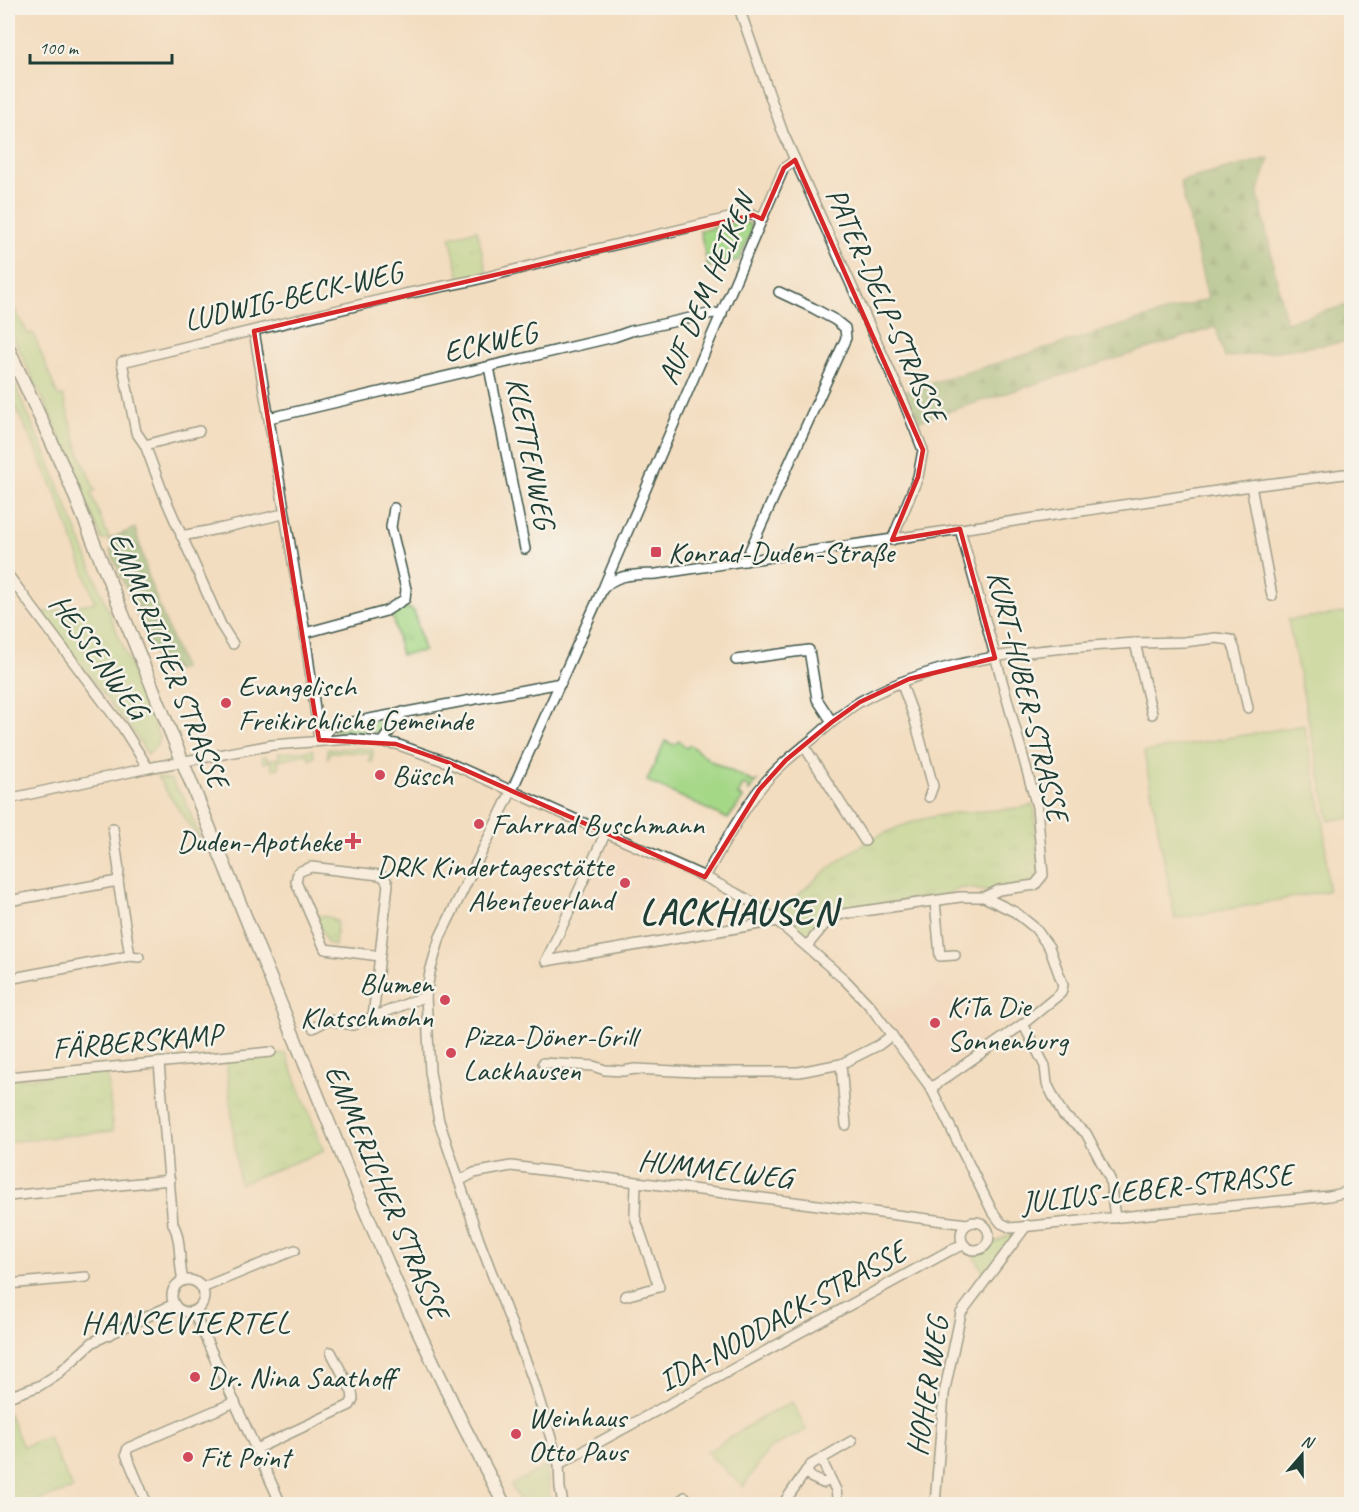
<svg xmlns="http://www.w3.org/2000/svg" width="1359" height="1512" viewBox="0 0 1359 1512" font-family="Caveat,sans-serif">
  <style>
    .built { fill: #f3d4be }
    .grass { fill: #a4d786; stroke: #628a5d; stroke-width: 1.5 }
    .forest { fill: url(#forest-firs); stroke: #517a54; stroke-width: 1.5 }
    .park { fill: url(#park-tufts); stroke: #628a5d; stroke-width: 1.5 }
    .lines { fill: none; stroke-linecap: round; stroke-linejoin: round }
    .minor-casing { stroke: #3f5549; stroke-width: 12 }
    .major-casing { stroke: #3f5549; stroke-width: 15 }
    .minor { stroke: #fff; stroke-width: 9 }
    .major { stroke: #fff; stroke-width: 12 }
    .marked { fill: none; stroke: #d62828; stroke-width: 4.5; stroke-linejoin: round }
    .poi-dot { fill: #d1495b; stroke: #f7f3e8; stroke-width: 2 }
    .labels { text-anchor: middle; stroke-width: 5; stroke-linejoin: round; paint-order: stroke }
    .street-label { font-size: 30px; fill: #1f3d34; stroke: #f7f3e8 }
    .poi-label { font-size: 30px; fill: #1f3d34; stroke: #f7f3e8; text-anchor: start }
    .neighbourhood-label { font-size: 32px; letter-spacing: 1.5px; fill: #1f3d34; stroke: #f7f3e8 }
    .district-label { font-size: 36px; font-weight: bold; letter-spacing: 1.5px; fill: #1f3d34; stroke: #f7f3e8 }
  </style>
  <defs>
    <pattern id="forest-firs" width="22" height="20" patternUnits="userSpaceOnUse" patternTransform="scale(1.5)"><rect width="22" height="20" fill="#83b873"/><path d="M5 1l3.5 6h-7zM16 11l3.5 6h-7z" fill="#6b975f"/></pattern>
    <pattern id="park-tufts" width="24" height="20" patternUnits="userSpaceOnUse" patternTransform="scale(1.5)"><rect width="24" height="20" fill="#a4d786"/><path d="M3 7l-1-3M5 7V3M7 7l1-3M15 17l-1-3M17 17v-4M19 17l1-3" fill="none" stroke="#8db974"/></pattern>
  </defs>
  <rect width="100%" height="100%" fill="#f7f3e8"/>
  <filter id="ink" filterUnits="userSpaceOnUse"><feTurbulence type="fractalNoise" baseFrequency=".0167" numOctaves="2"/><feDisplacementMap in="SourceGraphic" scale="12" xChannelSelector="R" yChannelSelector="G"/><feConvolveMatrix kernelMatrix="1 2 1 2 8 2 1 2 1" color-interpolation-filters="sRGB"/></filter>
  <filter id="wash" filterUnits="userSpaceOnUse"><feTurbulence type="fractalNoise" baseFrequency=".008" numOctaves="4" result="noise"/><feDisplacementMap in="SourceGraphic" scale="24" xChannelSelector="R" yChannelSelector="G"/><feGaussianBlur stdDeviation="1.35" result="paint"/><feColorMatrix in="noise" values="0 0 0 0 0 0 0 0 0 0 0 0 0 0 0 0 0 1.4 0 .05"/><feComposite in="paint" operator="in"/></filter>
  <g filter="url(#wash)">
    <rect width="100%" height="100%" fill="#f3ddc0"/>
    <g class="built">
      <polygon points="611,845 660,866 664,900 574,914 605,847"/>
      <polygon points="935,987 954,990 991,1040 943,1074 936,1076 928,1065 921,1062 880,1009 908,1006"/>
    </g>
    <g class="grass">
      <polygon points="741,221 750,224 751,232 739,260 708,267 700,231"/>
      <polygon points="8,296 28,334 33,333 58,396 63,396 79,451 95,491 91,493 109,539 102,540 50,414 8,327"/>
      <polygon points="8,369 52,469 159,737 157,745 148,755 130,726 119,715 42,613 95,602 58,499 31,439 8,393"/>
      <polygon points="1351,612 1351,818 1329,820 1288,620"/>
      <polygon points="1304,725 1324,821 1328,891 1175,919 1144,752"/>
      <polygon points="665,741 674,745 679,741 686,748 690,745 711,761 753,782 757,781 749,791 748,787 743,785 738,795 743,798 728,819 647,781"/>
      <polygon points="358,748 373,750 372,762 369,762 370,753 330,752 328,759 327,749"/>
      <polygon points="313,750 314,757 310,760 308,754 278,760 279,768 272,769 271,761 263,763 262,757 266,756 267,760 279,758 279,753"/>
      <polygon points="157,777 172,780 175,787 183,795 203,845"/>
      <polygon points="1013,1233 1016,1237 985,1275 973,1254"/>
      <polygon points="792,1402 806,1430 769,1449 743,1487 707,1452 754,1422"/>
    </g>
    <g class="forest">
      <polygon points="1269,158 1258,194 1286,322 1348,305 1350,264 1351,263 1351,341 1225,358 1216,327 918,421 905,391 1208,299 1180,181"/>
      <polygon points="135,528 150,582 183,668 162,673 110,551 113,548 109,539"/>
    </g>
    <g class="park">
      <polygon points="477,230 487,273 460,279 450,237"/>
      <polygon points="404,606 414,611 424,651 401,655 392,614"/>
      <polygon points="382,719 388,726 382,732 334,731 331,729"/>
      <path d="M1034,805L1039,872L1033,881C1021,884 1008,889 996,891C978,894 967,881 949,894L835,910L822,917L806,936L792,925L795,924L776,910H781C831,864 876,825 947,814C976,810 1005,812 1034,805Z"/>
      <polygon points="315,915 333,918 333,921 337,921 335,946 327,943"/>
      <polygon points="271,1054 286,1054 324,1151 239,1184 226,1059"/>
      <polygon points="107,1070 113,1131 8,1142 8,1080"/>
      <polygon points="8,1412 23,1447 48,1437 73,1489 26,1504 13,1504 8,1488"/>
      <polygon points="547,1466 550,1504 522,1504 511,1485"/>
    </g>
  </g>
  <g filter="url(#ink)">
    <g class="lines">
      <defs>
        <g id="minor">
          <polyline points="739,8 783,133 903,400 923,450 918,477 892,540"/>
          <polyline points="254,331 305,633 319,740"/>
          <polyline points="489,367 525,549"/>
          <polyline points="269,418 614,337 631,331 713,313 722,314"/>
          <polyline points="145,445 199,431"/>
          <polyline points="1251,486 1272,596"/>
          <polyline points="960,529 1037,807 1043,875 1035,885 999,890 984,897"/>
          <polyline points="181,536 223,528 283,514"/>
          <polyline points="745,561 846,338 845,328 835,320 813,308 779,292"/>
          <polyline points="8,575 123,728 148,768"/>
          <polyline points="604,586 784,168 795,160"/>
          <polyline points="305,633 386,611 405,599 406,589 391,527 394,508"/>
          <polyline points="233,644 221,625 163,493 145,445 136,432 122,362 405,294 475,280 584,252 742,215 753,215 762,219"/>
          <polyline points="736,660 809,650 817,699 832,722"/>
          <polyline points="901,682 914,717 933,786 929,797"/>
          <polyline points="1152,714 1135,643 1184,642 1216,638 1231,640 1235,650 1248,708"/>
          <polyline points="319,740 332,726 561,683"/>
          <polyline points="382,742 403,712"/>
          <polyline points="804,746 865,841"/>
          <polyline points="8,799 148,768 272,745 350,739 396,744 447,762 705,877 747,899 777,921 845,980 870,1006 931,1088 992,1211 1001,1223 1011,1228 1329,1196 1352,1191"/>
          <polyline points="113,828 119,870 118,881 130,956"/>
          <path d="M705,877C721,848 738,818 758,791C774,770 794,754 814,738C829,725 844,711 861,701C943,655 1043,649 1135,643"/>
          <polyline points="8,901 118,881"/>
          <polyline points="935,901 940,956 955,955"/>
          <polyline points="807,946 830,918 843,914 960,897 984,897 1015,912 1035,928 1049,947 1063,985 1061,993 1023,1024 931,1088"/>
          <polyline points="546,961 777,921"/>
          <polyline points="546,961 606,832"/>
          <polyline points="8,979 130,956 139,957"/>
          <polyline points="373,1017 388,884 384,877 379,875 311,867 298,872 296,882 325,949 380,956"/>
          <polyline points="1023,1024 1045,1066 1047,1084 1063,1115 1086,1133 1110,1179 1115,1218"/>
          <polyline points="313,1028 328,1020 353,1025 426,996"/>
          <path d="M159,1063L173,1224C182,1240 178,1262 183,1280"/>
          <polyline points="543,1063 593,1066 605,1070 623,1071 635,1069 695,1072 799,1072 841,1064 879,1045 892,1035"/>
          <polyline points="841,1064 846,1125"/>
          <polyline points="8,1077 271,1052"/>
          <polyline points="459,1181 474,1173 511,1166 967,1224"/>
          <polyline points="8,1196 170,1180"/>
          <circle cx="975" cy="1236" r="14"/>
          <circle cx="188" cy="1296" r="16"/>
          <polyline points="8,1284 86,1277"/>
          <polyline points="202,1288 295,1250"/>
          <polyline points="625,1296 659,1287 635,1217 636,1183"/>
          <polyline points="193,1311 281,1504"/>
          <polyline points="8,1397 39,1386 59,1373 93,1342 174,1304"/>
          <polyline points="256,1449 350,1405 353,1399 352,1392 331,1352"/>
          <polyline points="821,1459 831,1480"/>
          <polyline points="559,1464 949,1251 964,1245"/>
          <polyline points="806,1471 811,1465 852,1441"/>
          <polyline points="147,1504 126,1454 128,1448 235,1402"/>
          <polyline points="265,1504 280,1502"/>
          <path d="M563,1504L560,1488L559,1464L532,1377L479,1240L439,1121L430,1072L426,996L430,972L440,937L512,790L602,590C616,573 635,575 656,574L1251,486L1352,473"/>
          <polyline points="676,1504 685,1497"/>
          <polyline points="783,1504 806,1471 812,1478 823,1483 831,1480 836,1490 838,1504"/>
          <polyline points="935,1504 944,1394 961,1313 1027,1225"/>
        </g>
        <polyline id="major" points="8,348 64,469 350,1175 404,1301 463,1425 504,1504"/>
      </defs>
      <use href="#minor" class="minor-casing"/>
      <use href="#major" class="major-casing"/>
      <use href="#minor" class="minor"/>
      <use href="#major" class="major"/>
    </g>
  </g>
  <path d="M0 0H1359V1512H0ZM795,160L923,450L918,477L892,540L960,529L995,658L909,679L860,702L832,722L786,760L759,790L705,877L447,762L396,744L319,740L254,331L753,215L762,219L784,168Z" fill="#f3ddc0" fill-opacity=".55" fill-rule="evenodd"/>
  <path class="marked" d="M795,160L923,450L918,477L892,540L960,529L995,658L909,679L860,702L832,722L786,760L759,790L705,877L447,762L396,744L319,740L254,331L753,215L762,219L784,168Z"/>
  <g class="poi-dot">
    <rect x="650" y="546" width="12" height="12" rx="3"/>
    <circle cx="226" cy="703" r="6"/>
    <circle cx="380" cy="775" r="6"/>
    <circle cx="479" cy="824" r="6"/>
    <path d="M350 832h6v6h6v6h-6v6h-6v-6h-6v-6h6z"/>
    <circle cx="625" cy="883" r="6"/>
    <circle cx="445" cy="1000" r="6"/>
    <circle cx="935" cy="1023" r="6"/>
    <circle cx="451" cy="1053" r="6"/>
    <circle cx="195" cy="1377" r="6"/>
    <circle cx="516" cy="1434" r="6"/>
    <circle cx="188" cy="1457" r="6"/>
  </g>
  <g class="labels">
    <g class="street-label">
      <text transform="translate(706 289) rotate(-67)" y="10">AUF DEM HEIKEN</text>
      <text transform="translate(293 296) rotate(-13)" y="10">LUDWIG-BECK-WEG</text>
      <text transform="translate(886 305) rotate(66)" y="10">PATER-DELP-STRASSE</text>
      <text transform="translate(490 342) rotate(-13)" y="10">ECKWEG</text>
      <text transform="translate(531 453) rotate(79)" y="10">KLETTENWEG</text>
      <text transform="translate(99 656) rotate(54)" y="10">HESSENWEG</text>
      <text transform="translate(169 660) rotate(68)" y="10">EMMERICHER STRASSE</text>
      <text transform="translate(1028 696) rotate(76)" y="10">KURT-HUBER-STRASSE</text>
      <text transform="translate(137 1041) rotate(-5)" y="10">FÄRBERSKAMP</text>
      <text transform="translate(715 1169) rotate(7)" y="10">HUMMELWEG</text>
      <text transform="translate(1157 1188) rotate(-6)" y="10">JULIUS-LEBER-STRASSE</text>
      <text transform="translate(387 1192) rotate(67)" y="10">EMMERICHER STRASSE</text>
      <text transform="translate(782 1316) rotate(-29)" y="10">IDA-NODDACK-STRASSE</text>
      <text transform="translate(927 1386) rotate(-81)" y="10">HOHER WEG</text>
    </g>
    <g class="poi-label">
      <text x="668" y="562">Konrad-Duden-Straße</text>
      <text x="238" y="696">Evangelisch<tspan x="238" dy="34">Freikirchliche Gemeinde</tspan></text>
      <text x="392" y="785">Büsch</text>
      <text x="491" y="834">Fahrrad Buschmann</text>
      <text x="341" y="851" text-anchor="end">Duden-Apotheke</text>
      <text x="613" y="876" text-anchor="end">DRK Kindertagesstätte<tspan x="613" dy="34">Abenteuerland</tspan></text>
      <text x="433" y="993" text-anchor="end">Blumen<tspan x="433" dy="34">Klatschmohn</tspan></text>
      <text x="947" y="1016">KiTa Die<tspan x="947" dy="34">Sonnenburg</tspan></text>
      <text x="463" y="1046">Pizza-Döner-Grill<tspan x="463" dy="34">Lackhausen</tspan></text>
      <text x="207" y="1387">Dr. Nina Saathoff</text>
      <text x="528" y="1427">Weinhaus<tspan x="528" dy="34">Otto Paus</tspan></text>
      <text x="200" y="1467">Fit Point</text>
    </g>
    <g class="neighbourhood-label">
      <text x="186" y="1333">HANSEVIERTEL</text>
    </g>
    <g class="district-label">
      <text x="739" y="924">LACKHAUSEN</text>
    </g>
  </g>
  <rect width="1359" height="1512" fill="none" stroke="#f7f3e8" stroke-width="30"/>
  <g transform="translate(1302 1455) rotate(20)" stroke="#f7f3e8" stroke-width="4.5" paint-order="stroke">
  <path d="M0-4.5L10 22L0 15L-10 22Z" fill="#1f3d34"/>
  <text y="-9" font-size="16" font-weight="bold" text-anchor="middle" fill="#1f3d34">N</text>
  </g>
  <path d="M30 54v9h142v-9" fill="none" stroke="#1f3d34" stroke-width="3"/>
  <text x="39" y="54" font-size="18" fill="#1f3d34" stroke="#f7f3e8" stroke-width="4.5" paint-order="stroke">100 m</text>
</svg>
